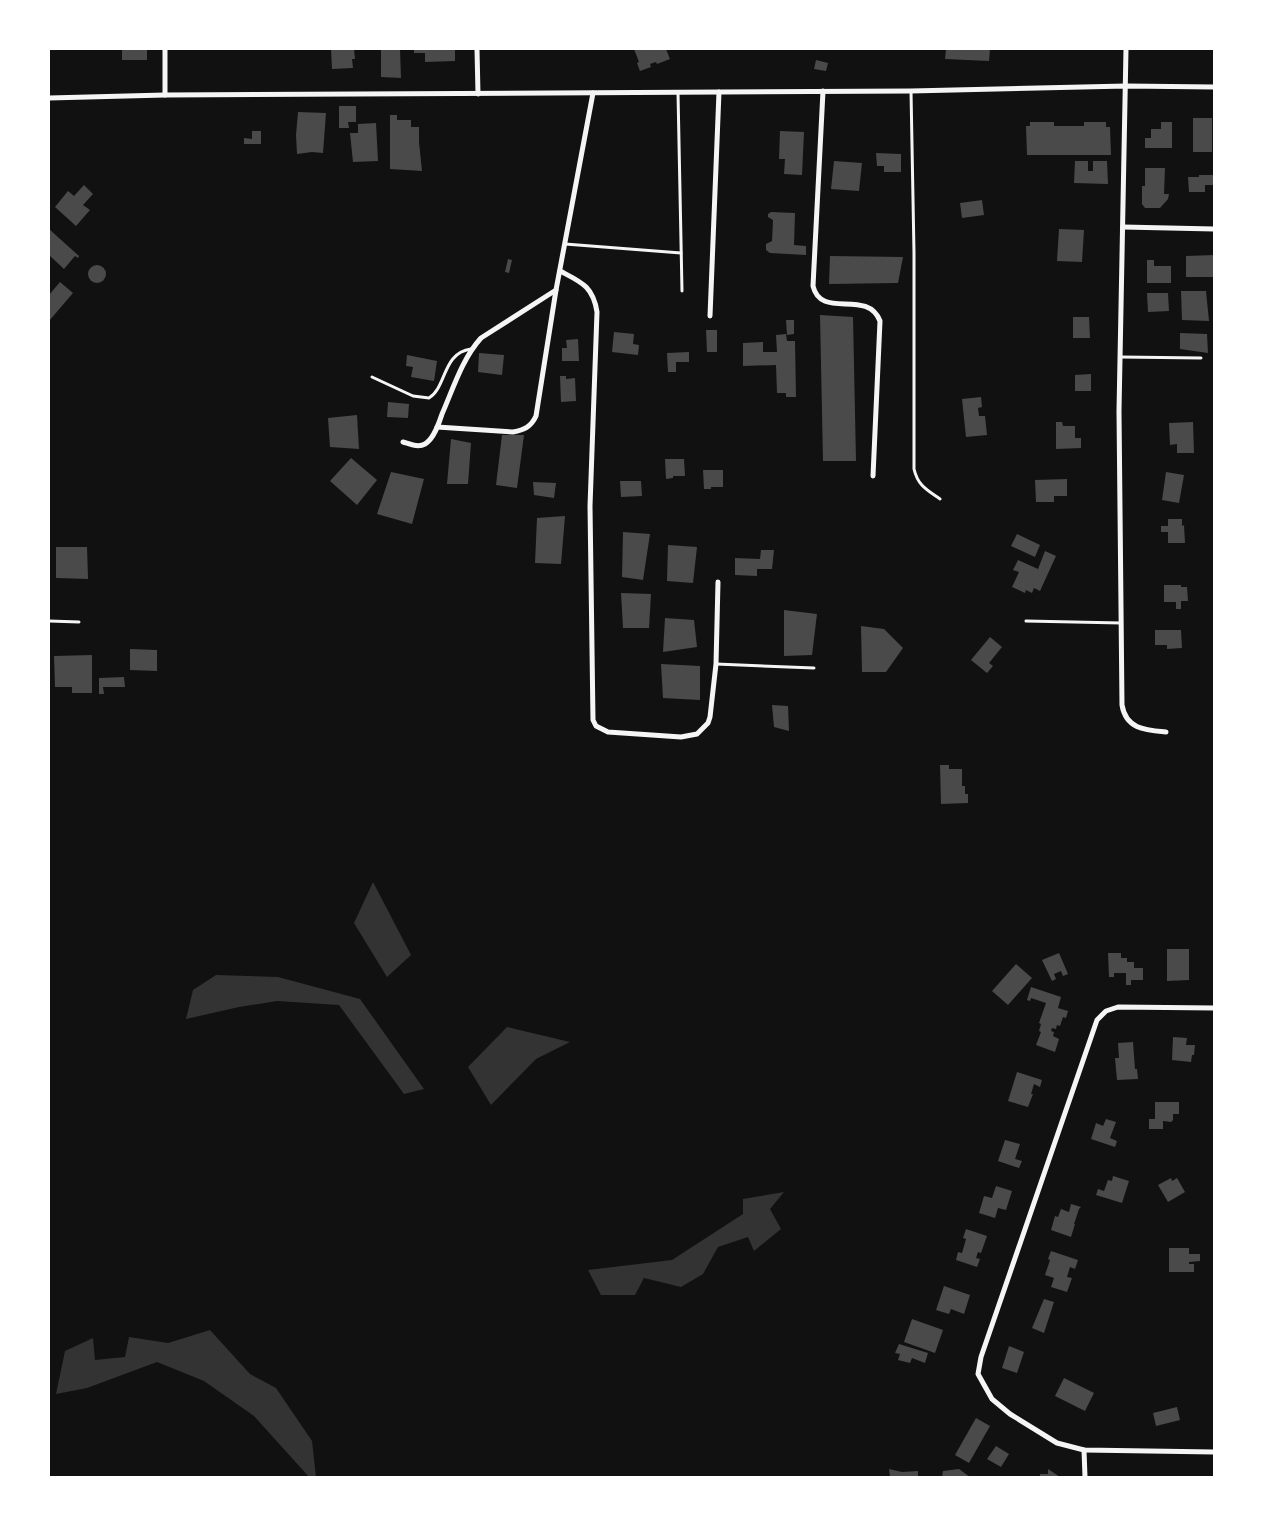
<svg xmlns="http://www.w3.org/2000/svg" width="1263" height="1526" viewBox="0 0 1263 1526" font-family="'Noto Sans',sans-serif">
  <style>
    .water { fill: #333 }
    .building { fill: #4a4a4a }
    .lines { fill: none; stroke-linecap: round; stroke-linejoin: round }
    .service { stroke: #f5f5f5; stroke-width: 3 }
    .minor { stroke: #f5f5f5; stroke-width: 5 }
  </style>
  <rect width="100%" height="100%" fill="#111"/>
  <g class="water">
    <polygon points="373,882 411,955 387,977 354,923"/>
    <polygon points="216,975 278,977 360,999 424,1089 404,1094 339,1005 277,1001 239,1007 186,1019 193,990"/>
    <polygon points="507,1027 570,1042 536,1059 491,1105 468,1067"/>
    <polygon points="784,1192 770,1209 781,1229 754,1251 748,1237 718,1247 703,1274 681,1287 644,1278 635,1295 601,1295 588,1270 672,1260 743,1214 743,1199"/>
    <polygon points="210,1330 250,1374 276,1388 312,1441 316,1477 309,1477 254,1416 204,1381 157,1362 87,1388 56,1394 65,1351 93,1338 95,1360 125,1357 129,1337 168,1343"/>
  </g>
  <g class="building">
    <rect x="122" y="49" width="25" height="11"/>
    <polygon points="331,49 354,49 355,59 352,59 353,68 332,69"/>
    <polygon points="381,49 400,49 401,78 381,77"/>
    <polygon points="414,49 455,49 455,61 425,62 425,53 414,53"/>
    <polygon points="634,49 666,49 670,59 657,64 656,62 650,64 651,67 640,71 637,63 639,62"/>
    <polygon points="946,49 990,49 989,61 945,59"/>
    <polygon points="816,60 828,63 826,71 814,69"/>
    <polygon points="339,106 356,106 356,122 348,122 349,128 339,128"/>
    <polygon points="298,112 326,113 323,153 312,152 297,154 296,135"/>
    <polygon points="390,115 397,115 397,120 411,120 411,127 419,127 419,142 422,171 390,169"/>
    <rect x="1193" y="118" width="19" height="34"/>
    <polygon points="1030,122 1054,122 1054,126 1084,126 1084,122 1106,122 1106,127 1110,127 1111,155 1027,155 1026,126 1030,126"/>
    <polygon points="1161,122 1172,122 1172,148 1145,148 1145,138 1151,138 1151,129 1161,129"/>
    <polygon points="376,123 378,161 353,162 350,133 358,133 358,124"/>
    <polygon points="252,131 261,131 261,144 244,144 244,138 252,139"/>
    <polygon points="780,131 804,132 802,175 784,174 785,159 779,159"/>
    <polygon points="876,153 901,154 901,172 884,172 884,166 877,166"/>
    <polygon points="834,161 862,163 859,191 831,189"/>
    <polygon points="1075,161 1088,161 1088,171 1093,171 1093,161 1107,161 1108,184 1074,183"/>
    <polygon points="1145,168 1165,168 1164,194 1169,194 1168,199 1160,208 1145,208 1142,204 1142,186 1145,186"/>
    <polygon points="1199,175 1213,175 1213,185 1205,185 1205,192 1189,192 1188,177 1199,177"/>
    <polygon points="84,185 93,194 83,205 90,210 76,226 55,207 68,191 74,196"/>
    <polygon points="982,200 984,215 962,218 960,203"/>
    <polygon points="771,212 795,213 794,245 806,246 806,255 770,253 766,250 766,244 772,241 773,220 768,217 768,214"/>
    <polygon points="49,229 79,256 78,258 75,256 64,269 49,255"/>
    <polygon points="1059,229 1084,230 1082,262 1057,261"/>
    <polygon points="1214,255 1214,277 1186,277 1186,256"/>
    <polygon points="830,256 903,257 898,283 829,284"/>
    <polygon points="508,259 512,260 509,273 505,272"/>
    <polygon points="1147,260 1154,260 1154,266 1171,266 1171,283 1147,283"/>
    <circle cx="97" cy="274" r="9"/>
    <polygon points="60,282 73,293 49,321 49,295"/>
    <polygon points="1181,291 1206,291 1209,321 1182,320"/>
    <polygon points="1147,293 1168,293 1169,311 1148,312"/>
    <polygon points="820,315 853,317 856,461 823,461"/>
    <polygon points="1073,317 1089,317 1090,338 1073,338"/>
    <polygon points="786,320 794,320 794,334 787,335"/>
    <polygon points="706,330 717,330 717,352 707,352"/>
    <polygon points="614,332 634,334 633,344 639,345 638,355 612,352"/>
    <polygon points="1180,333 1207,334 1208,353 1180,349"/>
    <polygon points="786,334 787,341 795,341 796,397 786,397 786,393 777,393 776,365 743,366 743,343 763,342 763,352 777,352 776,335"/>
    <polygon points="578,339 579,361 562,361 562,348 567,348 566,340"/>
    <polygon points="689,352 689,362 676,362 676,372 668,372 667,353"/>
    <polygon points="479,353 504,355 502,375 478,372"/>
    <polygon points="407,355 437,361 434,381 411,377 413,367 406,366"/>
    <polygon points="1091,374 1091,391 1075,391 1075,375"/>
    <polygon points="560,376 566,376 566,379 575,378 576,401 561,402"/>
    <polygon points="981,397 982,407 978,408 979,416 985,416 987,435 966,437 962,399"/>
    <polygon points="388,402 409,404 408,418 387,417"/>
    <polygon points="357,415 359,449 330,447 328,418"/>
    <polygon points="1056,422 1062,422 1063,426 1075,426 1075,438 1081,438 1081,448 1056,449"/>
    <polygon points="1193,422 1194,453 1177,453 1177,444 1170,445 1169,423"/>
    <polygon points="502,435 524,435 517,488 496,485"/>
    <polygon points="451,439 471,443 468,484 447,484"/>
    <polygon points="351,458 377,480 357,505 330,481"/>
    <polygon points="665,459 684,459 685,476 673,476 673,478 666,479"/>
    <polygon points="703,470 723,470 723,487 711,487 711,489 704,489"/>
    <polygon points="391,472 424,479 412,524 377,514"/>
    <polygon points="1166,472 1184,475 1179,503 1162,500"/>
    <polygon points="1067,479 1067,496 1054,496 1054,502 1036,502 1035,480"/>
    <polygon points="620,481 641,481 642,496 621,497"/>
    <polygon points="533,482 556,483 554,498 534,495"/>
    <polygon points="565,516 561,564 535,563 537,518"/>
    <polygon points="1168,519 1182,519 1182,526 1184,525 1185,543 1168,543 1168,532 1161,532 1161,526 1168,526"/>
    <polygon points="623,532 650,534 643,580 622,577"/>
    <polygon points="1017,534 1040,545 1035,557 1011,546"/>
    <polygon points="668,545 697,547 693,583 667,581"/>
    <polygon points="56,547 87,547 88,579 56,578"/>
    <polygon points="761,550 774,550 772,569 757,569 757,576 735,575 735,558 760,559"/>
    <polygon points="1045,551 1056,556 1040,591 1034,588 1032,593 1026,590 1025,593 1012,587 1019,572 1013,570 1018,560 1038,569"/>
    <polygon points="1164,585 1181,585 1181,587 1187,587 1188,601 1181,601 1181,609 1176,609 1176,602 1164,602"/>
    <polygon points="621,593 651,594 649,628 623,628"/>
    <polygon points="784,610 817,614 812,655 784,656"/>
    <polygon points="665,618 694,620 697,647 663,652"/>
    <polygon points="861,626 884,629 903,648 886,672 862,672"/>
    <polygon points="1155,630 1181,630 1182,648 1167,649 1167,645 1155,645"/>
    <polygon points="990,637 1002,647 989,663 993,666 987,673 971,660"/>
    <polygon points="130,649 157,650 157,671 130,670"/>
    <polygon points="92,655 92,693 72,693 72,687 55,687 54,656"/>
    <polygon points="661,664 700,666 700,700 663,698"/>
    <polygon points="124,677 125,687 103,687 104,694 99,694 99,678"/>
    <polygon points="772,705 788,706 789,731 774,727"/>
    <polygon points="940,765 949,765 949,769 962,769 962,786 965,786 965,794 968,794 968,803 941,804"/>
    <polygon points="1167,949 1189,949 1189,980 1167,981"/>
    <polygon points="1059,953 1068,974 1063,976 1061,971 1054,974 1056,979 1052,981 1042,960"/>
    <polygon points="1108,953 1121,953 1121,958 1127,958 1127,962 1134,962 1134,968 1143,968 1143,980 1131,980 1131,985 1126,985 1126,973 1114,973 1114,977 1109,977"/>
    <polygon points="1016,964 1032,978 1008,1005 992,991"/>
    <polygon points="1031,987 1061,997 1058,1008 1068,1011 1066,1018 1063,1017 1060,1026 1057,1025 1056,1029 1052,1028 1051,1031 1054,1032 1053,1036 1059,1039 1055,1052 1036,1045 1041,1032 1039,1031 1041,1024 1039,1023 1046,1003 1031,998 1030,1001 1027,1000"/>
    <polygon points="1173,1037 1187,1038 1186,1045 1195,1045 1194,1055 1192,1055 1191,1062 1172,1060"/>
    <polygon points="1133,1042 1135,1069 1137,1069 1138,1079 1117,1080 1115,1058 1119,1058 1118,1043"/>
    <polygon points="1017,1072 1042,1080 1040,1087 1034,1084 1031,1094 1033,1094 1028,1107 1008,1101"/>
    <polygon points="1155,1102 1179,1102 1179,1114 1173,1114 1173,1120 1171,1122 1163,1121 1163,1129 1149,1129 1149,1119 1155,1119"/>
    <polygon points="1106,1119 1116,1122 1110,1138 1117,1141 1115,1147 1091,1139 1096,1123 1103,1126"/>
    <polygon points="1005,1140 1020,1144 1015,1159 1022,1161 1019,1168 998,1161"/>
    <polygon points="1113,1176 1129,1181 1122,1203 1096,1195 1098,1189 1104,1191 1108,1180 1112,1181"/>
    <polygon points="1171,1178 1172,1181 1177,1178 1185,1192 1168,1202 1158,1185"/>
    <polygon points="996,1186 1012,1191 1006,1210 998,1208 995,1218 979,1213 984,1196 992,1198"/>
    <polygon points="1071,1204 1081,1207 1079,1209 1074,1224 1075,1224 1071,1237 1051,1230 1055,1216 1058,1217 1061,1209 1069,1212"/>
    <polygon points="966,1229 987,1236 981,1253 978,1252 976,1258 980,1259 977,1267 956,1260 958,1252 962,1253 966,1239 963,1238"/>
    <polygon points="1169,1248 1189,1248 1189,1254 1200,1254 1200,1261 1189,1262 1189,1264 1194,1264 1194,1272 1169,1272"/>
    <polygon points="1051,1251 1078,1260 1075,1269 1070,1267 1067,1277 1072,1278 1067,1292 1051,1287 1054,1278 1045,1275 1050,1260 1048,1259"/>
    <polygon points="944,1286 970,1295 964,1314 951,1309 949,1314 936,1310"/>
    <polygon points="1044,1299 1054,1302 1044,1333 1032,1328"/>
    <polygon points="912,1319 943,1330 935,1353 904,1342"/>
    <polygon points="899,1344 928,1353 925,1363 912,1358 910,1363 898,1360 900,1354 895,1353"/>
    <polygon points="1009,1346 1024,1352 1017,1373 1002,1368"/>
    <polygon points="1064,1378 1094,1393 1085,1411 1055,1396"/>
    <polygon points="1177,1407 1180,1420 1156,1426 1153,1413"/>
    <polygon points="976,1418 990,1426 969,1463 955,1455"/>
    <polygon points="996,1446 1009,1454 1001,1467 987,1459"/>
    <polygon points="889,1469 902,1472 918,1471 918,1477 890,1477"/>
    <polygon points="959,1469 970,1477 942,1477 943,1471"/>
    <polygon points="1048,1469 1060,1477 1040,1477 1040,1474 1048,1474"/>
  </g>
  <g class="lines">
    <g class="service">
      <path d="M911,91L914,253V469C918,486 927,490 940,499"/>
      <polyline points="678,93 682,291"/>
      <polyline points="565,244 681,253"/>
      <polyline points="1121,357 1201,358"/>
      <path d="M372,377L413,396L429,398C447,387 442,353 471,349"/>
      <polyline points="49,621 79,622"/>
      <polyline points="1026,621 1121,623"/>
      <polyline points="716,664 814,668"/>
    </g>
    <g class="minor">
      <polyline points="165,49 165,95"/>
      <polyline points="477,49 478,94"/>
      <path d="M1126,49L1119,411L1122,705C1126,729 1145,730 1166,732"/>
      <path d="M823,91L813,286C821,320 867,288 880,321L873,476"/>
      <polyline points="49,98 165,95 911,91 1126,86 1214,87"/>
      <polyline points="1123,227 1214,229"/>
      <path d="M560,271C581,282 593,286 597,312L590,506L593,720L596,726L608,732L681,737L697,734L708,723L710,717L716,664L718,582"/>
      <polyline points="710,316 719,92"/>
      <path d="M437,427L513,432C524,430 531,427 536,416L556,290"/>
      <path d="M403,442C410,444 418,448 425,444C434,439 439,423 442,414C453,389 462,359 481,338L556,290L593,93"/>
      <polyline points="1214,1008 1118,1007 1106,1011 1097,1020 981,1357 978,1374 992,1399 1010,1414 1057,1443 1084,1450 1214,1452"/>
      <polyline points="1084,1450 1085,1477"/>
    </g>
  </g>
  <rect width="1263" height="1526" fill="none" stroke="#ffffff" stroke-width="100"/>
</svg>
